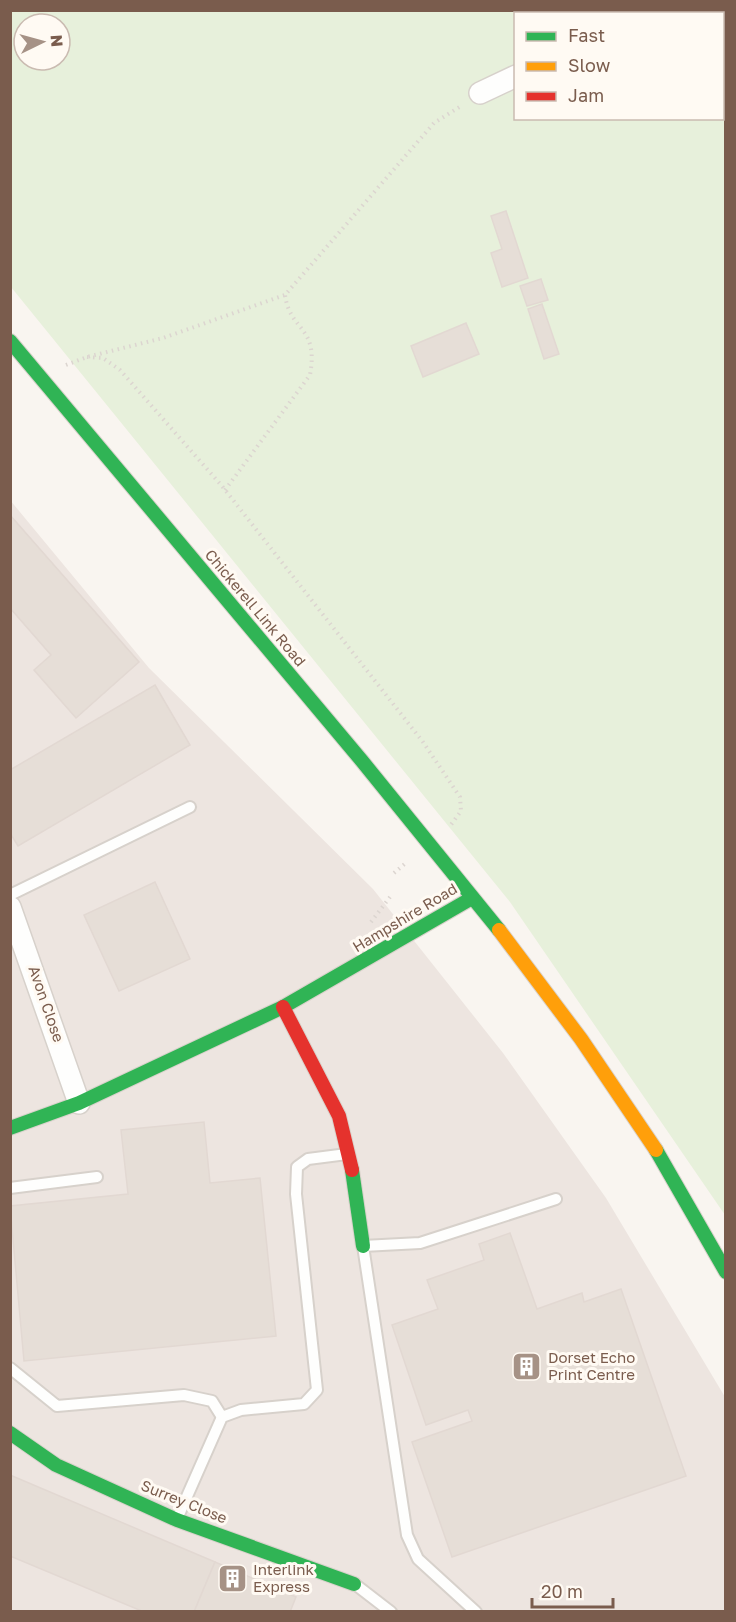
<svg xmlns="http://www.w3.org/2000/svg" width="736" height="1622" viewBox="0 0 736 1622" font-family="'Golos Text',sans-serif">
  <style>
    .industrial { fill: #ede5e0 }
    .green { fill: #e7f0db; fill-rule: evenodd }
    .building { fill: #e6ded7; stroke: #e2d8d2; stroke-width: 1.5 }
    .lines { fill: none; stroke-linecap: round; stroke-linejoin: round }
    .lane-casing { stroke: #d7d1cb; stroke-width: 14 }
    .street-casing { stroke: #d7d1cb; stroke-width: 24 }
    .fast-casing { stroke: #d9d2cb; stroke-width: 16 }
    .slow-casing { stroke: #d9d2cb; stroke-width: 16 }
    .jam-casing { stroke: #d9d2cb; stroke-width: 16 }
    .path { stroke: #dcd5d0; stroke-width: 4; stroke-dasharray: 1.5 4.5; stroke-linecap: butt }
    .lane { stroke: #fefefd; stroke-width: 10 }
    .street { stroke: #fefefd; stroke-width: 21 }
    .fast { stroke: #30b455; stroke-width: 14 }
    .slow { stroke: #ff9f0a; stroke-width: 14 }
    .jam { stroke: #e5322d; stroke-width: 14 }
    .labels { text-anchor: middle; stroke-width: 6; stroke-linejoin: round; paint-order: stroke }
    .street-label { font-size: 15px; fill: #7a5c4d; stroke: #fffaf3 }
    .poi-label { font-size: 15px; fill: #7a5c4d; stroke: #fffaf3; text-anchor: start }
  </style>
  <rect width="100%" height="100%" fill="#f9f5f0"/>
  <polygon class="industrial" points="10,500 149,668 373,889 503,1053 606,1198 725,1397 725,1611 11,1611"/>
  <path class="green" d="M10,11H725V1215L510,902L11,287ZM516,14H722V118H516ZM24,24H60V60H24Z"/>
  <g class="building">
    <polygon points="506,211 528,278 502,287 491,253 502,249 491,216"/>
    <polygon points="541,279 548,300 527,306 520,286"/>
    <polygon points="542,304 559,354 544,359 528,309"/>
    <polygon points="466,323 479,354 423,377 411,346"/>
    <polygon points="10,515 139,662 76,718 34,670 51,655 10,608"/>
    <polygon points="155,685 190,745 18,846 10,833 10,770"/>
    <polygon points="155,882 190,959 119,991 84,915"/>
    <polygon points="204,1122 210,1183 260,1178 276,1336 24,1361 10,1206 128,1194 121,1130"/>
    <polygon points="510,1233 537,1309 582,1293 584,1302 621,1289 686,1476 452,1557 412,1442 472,1421 468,1410 426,1425 392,1325 438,1309 427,1280 484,1260 479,1244"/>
    <polygon points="10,1475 215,1562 194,1612 144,1612 10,1556"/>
    <polygon points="215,1562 296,1597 290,1612 194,1612"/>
  </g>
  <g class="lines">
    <defs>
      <g id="lane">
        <polyline points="10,895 190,807"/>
        <polyline points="10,1188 97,1177"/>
        <polyline points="10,1368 57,1406 184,1395 212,1401 222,1417"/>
        <polyline points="177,1519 222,1417 241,1410 304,1404 317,1390 296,1194 297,1167 308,1159 347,1154"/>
        <polyline points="356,1585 391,1612"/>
        <polyline points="476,1612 418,1559 407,1535 363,1246 420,1243 556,1199"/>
      </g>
      <g id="street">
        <polyline points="647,14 653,10"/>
        <polyline points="480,93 516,76"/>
        <polyline points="10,907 79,1103"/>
      </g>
      <g id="fast">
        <polyline points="10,341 362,761 499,930"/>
        <polyline points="10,1128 79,1103 283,1007 472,898"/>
        <polyline points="656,1150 726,1272"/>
        <polyline points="352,1170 363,1246"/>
        <polyline points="10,1433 56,1465 177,1520 354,1584"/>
      </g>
      <polyline id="slow" points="499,930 581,1039 656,1150"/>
      <polyline id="jam" points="283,1007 339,1116 352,1170"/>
    </defs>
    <use href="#lane" class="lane-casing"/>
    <use href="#street" class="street-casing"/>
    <use href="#fast" class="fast-casing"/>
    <use href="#slow" class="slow-casing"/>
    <use href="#jam" class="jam-casing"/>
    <g class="path">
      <polyline points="87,357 103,358 120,370 222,486 423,742 460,797 461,811 450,826"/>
      <polyline points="66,365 87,357 163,338 285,295 434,123 461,106"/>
      <path d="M225,490L310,375C319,325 290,332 285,295"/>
      <polyline points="394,873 407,862"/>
      <polyline points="371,922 390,897"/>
    </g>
    <use href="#lane" class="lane"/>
    <use href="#street" class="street"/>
    <use href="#fast" class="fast"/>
    <use href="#slow" class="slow"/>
    <use href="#jam" class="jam"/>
  </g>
  <defs>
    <symbol id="building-square" viewBox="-11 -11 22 22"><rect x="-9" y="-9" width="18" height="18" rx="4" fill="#a69286" stroke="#fffaf3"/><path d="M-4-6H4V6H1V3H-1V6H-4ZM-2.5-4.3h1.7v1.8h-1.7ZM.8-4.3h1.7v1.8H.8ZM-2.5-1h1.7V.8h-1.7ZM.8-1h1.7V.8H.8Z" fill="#fff"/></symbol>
  </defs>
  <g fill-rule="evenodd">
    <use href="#building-square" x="510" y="1350" width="33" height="33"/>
    <use href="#building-square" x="216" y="1562" width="33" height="33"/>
  </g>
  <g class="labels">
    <g class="street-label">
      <text transform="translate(255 608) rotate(50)" y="5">Chickerell Link Road</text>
      <text transform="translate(405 918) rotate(-31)" y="5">Hampshire Road</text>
      <text transform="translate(46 1004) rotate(71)" y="5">Avon Close</text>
      <text transform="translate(184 1502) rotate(22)" y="5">Surrey Close</text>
    </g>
    <g class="poi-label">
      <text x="548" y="1363">Dorset Echo<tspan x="548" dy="17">Print Centre</tspan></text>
      <text x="253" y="1575">Interlink<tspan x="253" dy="17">Express</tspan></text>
    </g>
  </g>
  <rect width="736" height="1622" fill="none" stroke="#7a5c4d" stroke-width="24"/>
  <rect x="514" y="12" width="210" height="108" fill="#fffaf3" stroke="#cabbb1" stroke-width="1.5"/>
  <rect x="526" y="32" width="30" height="9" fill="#30b455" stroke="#cabbb1" stroke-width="1.5"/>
  <text x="568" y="42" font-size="18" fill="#7a5c4d">Fast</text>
  <rect x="526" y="62" width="30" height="9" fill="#ff9f0a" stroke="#cabbb1" stroke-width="1.5"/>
  <text x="568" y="72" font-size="18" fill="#7a5c4d">Slow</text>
  <rect x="526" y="92" width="30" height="9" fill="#e5322d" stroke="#cabbb1" stroke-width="1.5"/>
  <text x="568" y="102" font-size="18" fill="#7a5c4d">Jam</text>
  <g transform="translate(42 42) rotate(85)"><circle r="28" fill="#fffaf3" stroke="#cabbb1" stroke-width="1.5"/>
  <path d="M0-4.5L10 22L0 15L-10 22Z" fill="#a69286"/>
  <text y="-9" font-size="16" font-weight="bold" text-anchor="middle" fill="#7a5c4d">N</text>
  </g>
  <path d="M532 1598v9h81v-9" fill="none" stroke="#7a5c4d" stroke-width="3"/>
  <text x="541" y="1598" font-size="18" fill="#7a5c4d" stroke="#fffaf3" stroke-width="4.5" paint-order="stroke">20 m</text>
</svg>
